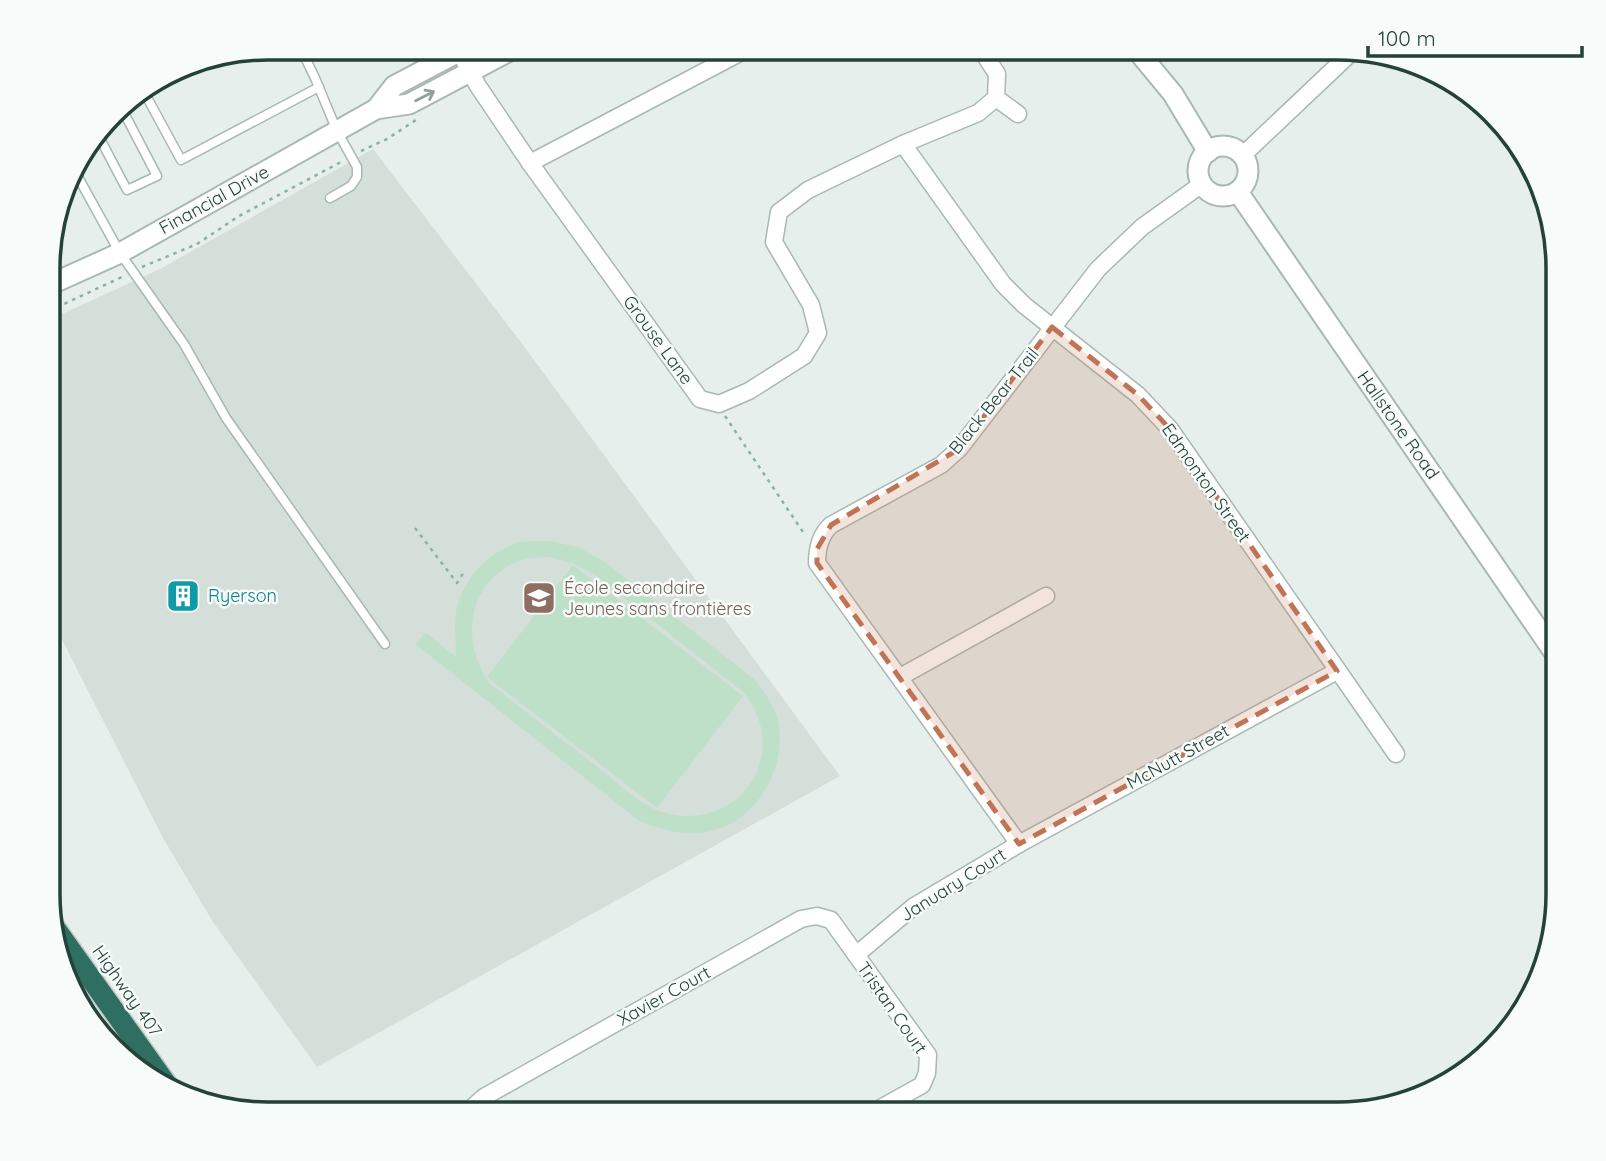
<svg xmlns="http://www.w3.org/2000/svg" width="1606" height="1161" viewBox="0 0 1606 1161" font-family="Quicksand,sans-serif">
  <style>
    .built { fill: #d4dfda }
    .green { fill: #bfe0c8; fill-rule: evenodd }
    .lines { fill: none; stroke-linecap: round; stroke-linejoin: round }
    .service-casing { stroke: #a8b8b2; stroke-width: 11 }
    .minor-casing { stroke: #a8b8b2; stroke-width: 19 }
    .tertiary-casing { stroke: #a8b8b2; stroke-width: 23 }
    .motorway-casing { stroke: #c2cac8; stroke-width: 24 }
    .path { stroke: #86b3a5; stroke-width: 2.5; stroke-dasharray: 3.5 5; stroke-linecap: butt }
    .service { stroke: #fff; stroke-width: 8 }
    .minor { stroke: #fff; stroke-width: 16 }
    .tertiary { stroke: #fff; stroke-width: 19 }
    .motorway { stroke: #2f6f62; stroke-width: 21 }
    .oneway { stroke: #92a09c }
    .marked { fill: #c07456; fill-opacity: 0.2; stroke: #c07456; stroke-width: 5; stroke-dasharray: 14 9; stroke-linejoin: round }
    .labels { text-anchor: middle; stroke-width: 5; stroke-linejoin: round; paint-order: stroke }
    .street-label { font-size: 18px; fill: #24423a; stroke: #f7fbf9 }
    .education-label { font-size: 18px; fill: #785e54; stroke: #f7fbf9; text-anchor: start }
    .culture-label { font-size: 18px; fill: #0d838f; stroke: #f7fbf9; text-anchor: start }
    .rim { fill: none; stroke: #24423a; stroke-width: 3.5 }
  </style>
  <rect width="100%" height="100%" fill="#e6efeb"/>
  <polygon class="built" points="373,149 520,341 840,776 317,1067 213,922 163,838 49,614 49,320 160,269"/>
  <g class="green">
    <path d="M549,541L578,547L605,562L754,679C764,691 774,705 778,721C788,769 756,823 707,832C683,836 660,830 638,820L415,644L426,633L456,657C456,639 453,620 458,603C466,576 494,547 522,542C531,541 541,541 549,541ZM548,557L573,563L595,575L742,691C761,713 769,742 757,771C742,809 697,825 659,811C638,803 620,785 603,771C564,742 526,712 488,682C460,638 468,580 521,560C529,557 539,558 548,557Z"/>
    <polygon points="573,565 743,696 657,808 487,677"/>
  </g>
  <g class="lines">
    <defs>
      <g id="service">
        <polyline points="300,47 315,78 337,131 357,167 357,177 351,186 330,198"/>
        <polyline points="143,90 181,160 319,87"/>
        <polyline points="97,133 127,190 157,176 120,105"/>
        <polyline points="73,168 120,253 184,344 226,418 385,644"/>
        <polyline points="67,187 79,179"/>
      </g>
      <g id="minor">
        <polyline points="457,47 478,86 530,163 700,399 719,404 749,391 804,356 818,333 811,305 774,242 779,212 808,190 903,144 978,113 996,98 997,74 980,48"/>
        <polyline points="996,98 1018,114"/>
        <polyline points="903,144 1003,284 1024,305 1138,395 1170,429 1396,754"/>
        <polyline points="1243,155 1356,48"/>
        <polyline points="530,163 751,47"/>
        <polyline points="900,677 1046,596"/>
        <path d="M1019,844L817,563C817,548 820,535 831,525L941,465L959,449L1098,269L1142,227L1202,184"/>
        <polyline points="856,955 913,907 1019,844 1337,671"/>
        <polyline points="466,1113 484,1097 801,919 817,916 831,920 928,1055 927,1073 922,1085 870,1114"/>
      </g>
      <g id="tertiary">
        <polyline points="1135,48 1173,94 1208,152"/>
        <polyline points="376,109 394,86 468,47"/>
        <circle cx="1223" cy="171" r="25"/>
        <polyline points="1238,192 1558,658"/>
        <polyline points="49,285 120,253 376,109 409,104 517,47"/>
      </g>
      <polyline id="motorway" points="49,920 169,1088"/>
    </defs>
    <use href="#service" class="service-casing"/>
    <use href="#minor" class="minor-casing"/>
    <use href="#tertiary" class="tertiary-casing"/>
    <use href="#motorway" class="motorway-casing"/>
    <g class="path">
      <polyline points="530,59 552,47"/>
      <polyline points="361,151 387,139 416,120"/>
      <polyline points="142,267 197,244 239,216 343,161"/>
      <polyline points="49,311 124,276"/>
      <polyline points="725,416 803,532 806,533"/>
      <polyline points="415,528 457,583 464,572"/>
    </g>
    <use href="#service" class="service"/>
    <use href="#minor" class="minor"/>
    <use href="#tertiary" class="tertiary"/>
    <use href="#motorway" class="motorway"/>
  </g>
  <defs><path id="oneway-shaft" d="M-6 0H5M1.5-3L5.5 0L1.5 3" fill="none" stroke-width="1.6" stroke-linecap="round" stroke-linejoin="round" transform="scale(1.75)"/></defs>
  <use class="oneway" href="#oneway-shaft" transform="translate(425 96) rotate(-27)"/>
  <path class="marked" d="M1052,327L1138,395L1170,429L1337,671L1019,844L817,563V549L831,525L959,449Z"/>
  <defs>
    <symbol id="building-square" viewBox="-11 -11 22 22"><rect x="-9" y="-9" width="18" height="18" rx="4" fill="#0f9aa8" stroke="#f7fbf9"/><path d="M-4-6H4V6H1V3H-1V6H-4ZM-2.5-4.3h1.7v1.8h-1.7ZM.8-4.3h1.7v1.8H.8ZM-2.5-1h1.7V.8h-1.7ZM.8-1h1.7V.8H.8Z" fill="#fff"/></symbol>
    <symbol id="school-square" viewBox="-11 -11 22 22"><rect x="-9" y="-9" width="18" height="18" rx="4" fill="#8d6e63" stroke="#f7fbf9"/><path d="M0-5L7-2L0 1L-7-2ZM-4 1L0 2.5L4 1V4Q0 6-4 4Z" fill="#fff"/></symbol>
  </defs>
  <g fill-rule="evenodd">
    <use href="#building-square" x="164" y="577" width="38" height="38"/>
    <use href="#school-square" x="520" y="579" width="38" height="38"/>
  </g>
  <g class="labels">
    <g class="street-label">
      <text transform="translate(214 200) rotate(-29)" y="6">Financial Drive</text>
      <text transform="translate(658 340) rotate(54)" y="6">Grouse Lane</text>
      <text transform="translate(994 401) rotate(-51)" y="6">Black Bear Trail</text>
      <text transform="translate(1398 425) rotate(55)" y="6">Hallstone Road</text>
      <text transform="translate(1206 483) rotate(55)" y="6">Edmonton Street</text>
      <text transform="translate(1178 757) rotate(-29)" y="6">McNutt Street</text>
      <text transform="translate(953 885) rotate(-32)" y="6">January Court</text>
      <text transform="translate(127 991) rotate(55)" y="6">Highway 407</text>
      <text transform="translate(664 996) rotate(-29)" y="6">Xavier Court</text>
      <text transform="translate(892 1008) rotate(55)" y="6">Tristan Court</text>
    </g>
    <g class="education-label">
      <text x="564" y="594">École secondaire<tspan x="564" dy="21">Jeunes sans frontières</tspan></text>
    </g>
    <g class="culture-label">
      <text x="208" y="602">Ryerson</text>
    </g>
  </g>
  <path d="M0 0H1606V1161H0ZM268 60H1338A208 208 0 0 1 1546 268V894A208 208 0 0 1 1338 1102H268A208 208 0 0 1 60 894V268A208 208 0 0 1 268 60Z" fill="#f7fbf9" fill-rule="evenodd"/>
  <path class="rim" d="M268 60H1338A208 208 0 0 1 1546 268V894A208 208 0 0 1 1338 1102H268A208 208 0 0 1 60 894V268A208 208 0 0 1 268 60Z"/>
  <path d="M1368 46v10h214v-10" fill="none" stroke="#24423a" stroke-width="3.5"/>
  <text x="1378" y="46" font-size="21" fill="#24423a" stroke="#f7fbf9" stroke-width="5" paint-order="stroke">100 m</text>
</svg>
